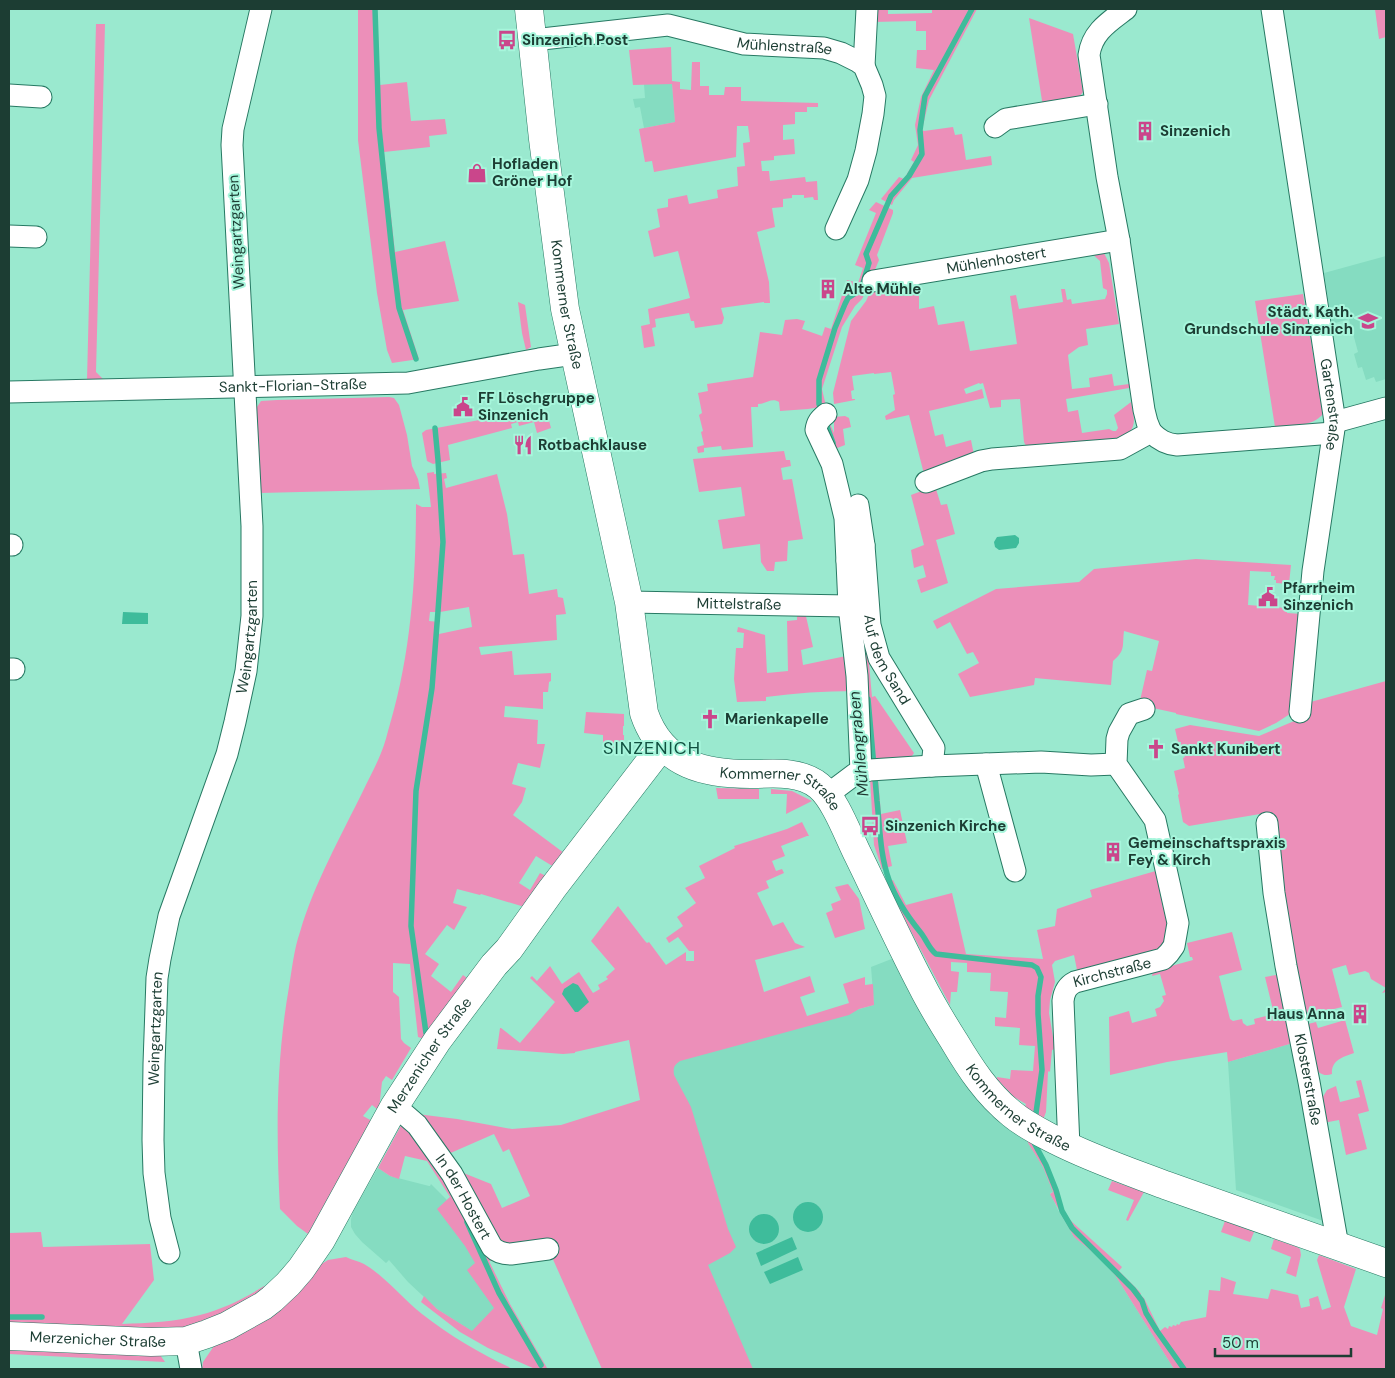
<svg xmlns="http://www.w3.org/2000/svg" width="1395" height="1378" viewBox="0 0 1395 1378" font-family="'DM Sans',sans-serif">
  <style>
    .built { fill: #85dcc1 }
    .green { fill: #ec8fb9; fill-rule: evenodd }
    .water { fill: #3ebc9b }
    .lines { fill: none; stroke-linecap: round; stroke-linejoin: round }
    .stream { stroke: #3ebc9b; stroke-width: 5.5 }
    .street-casing { stroke: #277963; stroke-width: 23 }
    .secondary-casing { stroke: #277963; stroke-width: 29 }
    .primary-casing { stroke: #277963; stroke-width: 29 }
    .street { stroke: #fff; stroke-width: 21 }
    .secondary { stroke: #fff; stroke-width: 28 }
    .primary { stroke: #fff; stroke-width: 28 }
    .labels { text-anchor: middle; stroke-width: 4; stroke-linejoin: round; paint-order: stroke }
    .poi-label { font-size: 15px; font-weight: bold; fill: #1c3d33; stroke: #a7f6dc; text-anchor: start }
    .street-label { font-size: 15px; fill: #1c3d33; stroke: #a7f6dc }
    .water-label { font-size: 16px; font-style: italic; fill: #1e3830; stroke: #a7f6dc }
    .quarter-label { font-size: 18px; letter-spacing: 1px; fill: #105140; stroke: #a7f6dc }
  </style>
  <rect width="100%" height="100%" fill="#9ae9cf"/>
  <g class="built">
    <polygon points="672,83 675,122 644,128 640,107 635,108 633,99 645,98 644,84"/>
    <polygon points="1386,256 1386,379 1376,382 1374,377 1366,380 1362,367 1358,368 1354,354 1358,352 1349,319 1332,324 1324,273"/>
    <polygon points="894,958 954,1069 991,1116 1027,1138 1028,1143 1043,1167 1053,1192 1050,1193 1058,1210 1074,1237 1100,1258 1115,1275 1174,1369 732,1369 638,1086 635,1071 874,1005 871,967"/>
    <polygon points="1293,1043 1326,1222 1236,1190 1228,1062"/>
    <polygon points="378,1168 390,1176 429,1186 430,1186 431,1184 447,1200 450,1197 504,1309 481,1337 437,1309 408,1282 389,1260 386,1263 362,1242 355,1234 351,1227 351,1219 353,1212"/>
  </g>
  <g class="green">
    <polygon points="358,9 377,9 380,85 407,82 411,121 445,119 447,134 429,136 430,147 384,152 395,252 445,241 459,301 403,310 419,359 392,363 387,350 377,293 358,140"/>
    <polygon points="873,9 888,9 888,14 932,13 932,9 977,9 929,100 922,130 924,131 953,127 955,135 962,134 966,160 991,156 992,165 912,178 894,200 892,205 881,199 899,177 904,179 914,162 911,160 918,145 915,125 921,97 934,70 916,68 917,50 926,50 926,31 916,31 916,21 873,22"/>
    <polygon points="1375,9 1386,9 1386,37 1379,39"/>
    <polygon points="1029,18 1073,34 1083,92 1076,101 1043,107"/>
    <polygon points="96,24 105,24 96,372 104,380 87,380"/>
    <polygon points="671,47 672,81 680,82 680,89 691,90 692,62 700,62 700,86 709,86 709,95 724,95 725,87 741,87 741,101 818,103 818,107 807,107 807,112 795,112 795,124 783,125 783,140 794,139 795,154 774,156 774,160 761,161 762,171 769,171 770,181 805,177 806,182 817,181 818,200 814,200 813,197 804,198 804,195 792,195 792,198 783,199 783,207 772,208 775,227 757,232 769,282 770,303 764,303 764,302 721,308 724,318 722,324 695,328 694,321 691,321 689,313 655,319 656,327 652,328 655,346 644,348 641,326 650,324 648,309 690,298 678,251 654,257 648,231 660,227 657,209 668,207 668,199 687,195 689,204 718,198 717,190 738,186 737,167 745,166 743,143 750,142 748,126 737,126 736,157 654,172 652,161 645,162 639,129 675,122 672,84 633,85 629,50"/>
    <path d="M876,202L893,210V213L877,255L879,260L868,287L862,299L855,306L842,327L822,389L826,406L808,409L780,411L779,402C772,397 766,404 758,404V407H751L753,447L722,450L721,446L704,448V452L698,453L697,447L704,445L701,432L703,431L699,415L702,413L698,393L708,391L707,384L753,377L760,332L782,335L785,320L797,319L805,321L802,329L822,336L825,327L831,329L847,280L858,283L863,268L855,265L876,213L869,210Z"/>
    <path d="M1089,251L1104,253L1109,263L1119,324L1086,329L1088,345L1079,347L1068,355L1072,389L1090,387L1089,378L1112,374L1114,386L1129,384V388L1066,399L1068,412L1078,410L1082,433L1109,429L1113,431H1116L1118,428L1114,415L1131,402C1134,418 1138,426 1124,438L1027,448L1024,442L1020,399L1001,400V407L990,408L983,383L980,384L979,383L964,389L966,394L982,389L984,398L929,411L935,436L943,434L946,447L971,440L974,455L924,474L909,415L886,420L885,416L895,410L893,395L895,394L891,372L874,374V373L852,376L854,390L851,391L852,399H855V400L834,404L833,393L851,321L866,301L873,286L919,279V309L934,306L938,325L964,321L970,351L1017,344L1010,296L1016,295L1019,309L1063,302L1061,289H1065L1067,300L1071,299L1072,304L1105,299L1107,294V290L1103,288L1100,261Z"/>
    <path d="M1303,294L1323,414C1312,427 1291,426 1275,427L1255,301Z"/>
    <polygon points="518,302 525,305 531,347 526,350 522,333"/>
    <polygon points="389,397 394,398 399,405 407,435 412,466 418,479 420,489 260,493 256,413 257,407 261,401 277,400"/>
    <polygon points="532,410 534,417 547,413 551,428 537,433 534,422 519,426 518,422 511,424 512,428 448,445 450,460 433,464 427,461 422,433 426,430"/>
    <polygon points="845,416 849,418 851,427 843,429 845,445 832,450 821,430 830,424 834,433 834,417"/>
    <polygon points="784,451 786,460 790,460 791,466 781,468 783,480 792,479 803,539 788,541 787,561 775,562 774,571 767,571 761,562 760,544 723,549 718,520 745,516 741,487 699,492 693,459"/>
    <path d="M434,472V474L446,473L447,478L444,479L446,488L497,474L507,514L513,555L524,554L529,594L557,589L558,597L563,598L566,614L556,615L557,640L479,647L481,655L512,651L514,675L551,673V681L549,682L548,692H543V709L505,706L504,717L538,720L537,744H545L540,768L518,763L512,784L526,788L522,802L513,815L564,853L554,867L536,856L519,883L530,890L540,873L548,877L528,908L481,894L480,895L457,889L453,903L467,907L454,930L447,925L425,954L439,964L431,976L451,992L463,975L472,982L428,1040L418,1037L410,964L393,963V992L399,997L401,1039L404,1043L411,1048L392,1080L386,1076L382,1082L379,1109H377L372,1105L363,1116L372,1121L308,1234L297,1226L280,1209C276,1134 276,1061 289,987C292,969 294,949 300,932C314,884 341,836 363,791C369,778 376,766 381,753C385,744 387,734 390,724C411,653 416,578 416,504L422,507H431L427,473ZM469,607L472,627L439,634V622L429,621L430,612H440Z"/>
    <polygon points="935,486 941,505 947,504 955,534 936,540 948,583 921,593 917,580 926,577 923,565 914,568 911,550 924,545 911,495"/>
    <path d="M1196,559L1291,565L1289,584L1276,583V580H1274L1275,576H1271V572L1250,571L1248,605L1287,608V613L1302,614L1293,712L1276,723L1259,731L1176,714V713L1139,705L1147,670L1152,671L1159,641L1124,631C1122,646 1126,650 1113,661L1111,685L1035,678L1034,685L970,697L958,674L979,663L973,652L967,654L950,622L937,629L933,621L996,589L1079,582L1094,569Z"/>
    <polygon points="856,607 864,607 872,697 875,696 914,753 912,756 869,762"/>
    <path d="M797,612H805L813,647L801,650L803,665L846,656L854,691C824,691 795,693 766,697V701L737,702L734,679L736,648H743L744,633L737,632L738,627L765,635L767,673L788,671L787,621L797,620Z"/>
    <polygon points="1386,681 1386,992 1382,993 1386,988 1371,979 1369,973 1365,971 1349,975 1346,965 1332,969 1342,1007 1302,1017 1260,824 1260,814 1189,826 1183,822 1178,795 1179,794 1174,771 1185,768 1183,758 1185,757 1184,755 1182,756 1179,745 1181,743 1181,742 1178,742 1175,729 1190,725 1259,736 1306,716 1307,703"/>
    <polygon points="586,712 624,714 624,726 623,726 623,735 624,735 624,749 603,750 603,735 584,733"/>
    <polygon points="870,778 878,778 881,814 900,810 907,843 888,846 892,866 882,869 874,845"/>
    <polygon points="716,788 759,789 759,799 718,799"/>
    <polygon points="771,789 792,791 812,801 786,814 787,794 771,794"/>
    <path d="M802,822L809,836H807L781,846L785,856L772,861L776,871L782,869L784,873L766,881L769,888L757,893L773,926L783,922L795,943L805,947L755,960L764,992L810,976L815,992L800,997L807,1016L849,1003L843,984L865,977V985L873,984L874,1005L859,1009L849,1015L680,1061C674,1065 673,1068 674,1075L691,1107L728,1229L736,1247L730,1253L708,1265L753,1369H602L547,1246L506,1249L456,1170L491,1184L502,1208L530,1196L509,1149L503,1152L494,1134L446,1155L417,1114L457,1119L512,1129L561,1125L640,1100L629,1040L575,1052V1053L563,1054L497,1049L500,1028H501L520,1043L555,1002L530,978L532,976L537,981L550,966L562,984L579,972L593,993L600,989L598,985L608,979L606,977L615,969L591,941L618,906L645,941L647,943L649,942L666,965L686,952V961H694V951H689L678,937L669,943L666,938L683,926L677,917L696,903L685,888L705,878L699,866L735,848L734,846L787,829Z"/>
    <path d="M1159,870L1162,883L1159,888L1163,908L1169,911C1170,924 1167,945 1155,953C1149,956 1141,957 1135,959L1131,956L1107,963L1078,975L1074,955L1055,961L1052,965L1055,982L1050,1000L1049,1013L1055,1049L1052,1050L1050,1072L1049,1071L1048,1072L1046,1112L1043,1120L1024,1109L1026,1104L1014,1097L997,1079V1077L1010,1079L1011,1070L1033,1071L1035,1046L1019,1045L1020,1028L995,1026V1017L1006,1018L1008,992L990,991L991,973L967,972V963L951,962V971L959,972L957,992H951L950,1005L886,884L893,880L906,905L952,893L966,954L1043,959L1037,930L1055,926L1057,909L1092,897L1090,890Z"/>
    <polygon points="848,884 859,899 865,929 835,938 826,913 833,910 831,904 841,900 835,887"/>
    <polygon points="1232,932 1242,970 1219,976 1230,1019 1233,1021 1242,1019 1243,1023 1247,1026 1255,1024 1254,1019 1274,1014 1265,977 1276,975 1277,977 1280,976 1293,1043 1228,1062 1227,1052 1167,1062 1110,1075 1109,1017 1129,1011 1132,1023 1157,1016 1155,1009 1160,1007 1164,1001 1162,996 1166,995 1160,974 1152,976 1153,971 1193,960 1192,957 1190,957 1187,943"/>
    <path d="M1345,1020L1354,1053C1343,1057 1331,1060 1332,1074C1324,1077 1319,1073 1314,1068L1304,1025L1316,1022L1318,1028Z"/>
    <polygon points="1361,1080 1369,1111 1358,1114 1367,1149 1346,1155 1339,1120 1323,1123 1321,1100 1327,1090 1336,1086 1340,1102 1360,1097 1356,1081"/>
    <polygon points="404,1120 412,1125 495,1260 489,1261 510,1304 547,1368 552,1369 535,1369 488,1348 460,1332 421,1302 424,1296 437,1309 472,1331 494,1308 467,1270 475,1263 465,1246 437,1209 450,1197 427,1161 405,1156 399,1179 390,1176 378,1168"/>
    <polygon points="1027,1138 1037,1144 1038,1149 1059,1191 1062,1208 1071,1221 1122,1267 1119,1271 1139,1291 1141,1294 1140,1295 1144,1298 1160,1331 1165,1327 1168,1329 1169,1326 1172,1327 1173,1325 1176,1326 1177,1324 1179,1325 1181,1322 1206,1317 1209,1290 1220,1291 1221,1277 1236,1282 1233,1294 1268,1299 1271,1289 1298,1295 1301,1308 1310,1306 1309,1299 1318,1296 1322,1310 1331,1307 1317,1260 1319,1255 1356,1269 1344,1307 1351,1326 1377,1335 1383,1309 1381,1308 1386,1292 1386,1369 1174,1369 1115,1275 1100,1258 1074,1237 1050,1194 1053,1192 1043,1167 1028,1143"/>
    <polygon points="1112,1181 1144,1192 1128,1221 1126,1220 1134,1200 1108,1190"/>
    <polygon points="1225,1221 1254,1232 1250,1242 1221,1232"/>
    <path d="M41,1232L43,1247L150,1244L154,1280L122,1324C148,1323 175,1322 200,1315C223,1309 245,1298 264,1286L268,1289L209,1322L168,1332L9,1329V1233Z"/>
    <polygon points="1274,1239 1297,1247 1300,1249 1301,1255 1296,1277 1286,1273 1291,1257 1271,1249"/>
    <path d="M346,1257C352,1260 358,1261 364,1264C386,1277 402,1298 422,1314C450,1336 481,1354 513,1369H202L203,1362L214,1346L320,1265L328,1260Z"/>
    <polygon points="9,1346 158,1352 165,1362 9,1354"/>
  </g>
  <g class="water">
    <polygon points="1015,535 1019,538 1019,543 1016,548 999,550 995,547 994,542 997,537"/>
    <polygon points="123,612 148,613 148,624 122,624"/>
    <polygon points="573,983 578,985 589,1002 578,1012 575,1012 562,994 564,989"/>
    <circle cx="808" cy="1217" r="15"/>
    <circle cx="764" cy="1229" r="15"/>
    <polygon points="792,1237 797,1249 761,1266 756,1253"/>
    <polygon points="798,1257 803,1270 770,1284 764,1272"/>
  </g>
  <g class="lines">
    <g class="stream">
      <polyline points="375,9 379,128 392,252 399,308 416,359"/>
      <polyline points="822,412 819,404 819,380 835,328 845,304 848,298 859,291 862,286 869,263 866,254 891,196 909,176 922,154 920,130 925,96 972,9"/>
      <polyline points="825,421 833,443"/>
      <path d="M868,699C871,733 874,767 877,801C880,828 880,855 889,880C896,900 908,917 921,933C926,939 929,949 936,954L1032,965L1037,968L1041,977L1038,996V1014L1042,1070L1035,1120"/>
      <polyline points="426,1033 411,926 416,791 432,688 438,611 443,542 438,460 435,428"/>
      <polyline points="1032,1139 1046,1165 1056,1190 1062,1211 1072,1228 1133,1289 1142,1301 1146,1313 1157,1331 1184,1369"/>
      <polyline points="467,1222 499,1293 541,1365"/>
      <polyline points="9,1317 42,1317"/>
    </g>
    <defs>
      <g id="street">
        <path d="M1126,9C1109,22 1092,32 1089,55L1107,177L1119,240L1144,410L1147,422L1151,432"/>
        <path id="s1" d="M1272,9L1335,422L1313,571L1300,712"/>
        <path id="s2" d="M533,40L668,25L744,44L824,48L841,53L857,61L864,66L872,85L875,96L873,114L866,151L858,180L836,229"/>
        <polyline points="864,66 867,9"/>
        <polyline points="9,95 41,97"/>
        <polyline points="995,127 1006,119 1097,104"/>
        <polyline points="9,236 36,237"/>
        <path id="s3" d="M873,281L1119,240"/>
        <path id="s4" d="M9,392L408,383L539,359L574,354"/>
        <path d="M826,414C820,419 817,422 816,430L832,464L845,518L849,606L857,676L861,772"/>
        <polyline points="1335,422 1386,408"/>
        <path d="M926,482L981,461L992,459L1120,449L1151,432C1159,440 1166,444 1177,445L1333,433"/>
        <polyline points="858,505 864,545"/>
        <polyline points="9,545 12,545"/>
        <path id="s5" d="M847,561L864,545L870,625L879,658L934,748L932,766"/>
        <path id="s6" d="M629,602L849,606"/>
        <polyline points="9,669 14,669"/>
        <polyline points="986,764 1015,871"/>
        <polyline points="827,795 855,774 870,770 932,766 1041,762 1091,765 1116,764"/>
        <path id="s7" d="M1267,823L1274,893L1286,966L1309,1082L1338,1246"/>
        <path id="s8" d="M394,1107L402,1112L417,1125L452,1174L492,1247C497,1252 503,1254 511,1254L548,1249"/>
        <path id="s9" d="M1069,1147L1063,1001C1064,992 1067,986 1075,982L1163,959L1169,953L1174,946L1178,923L1155,820L1116,764L1117,739L1119,732L1129,714L1144,709"/>
        <path id="s10" d="M169,1253L160,1218L154,1173L153,1140L154,1064L157,978L160,959L169,916L227,754L235,722L246,671L252,616V526L232,145L233,129L261,9"/>
        <polyline points="186,1341 191,1369"/>
      </g>
      <g id="secondary">
        <path id="s11" d="M9,1336L151,1342L186,1341L207,1334L227,1326L263,1306L272,1299L288,1284L301,1269L321,1240L394,1107L437,1041L494,965L509,949L552,889L662,746"/>
      </g>
      <g id="primary">
        <path id="s12" d="M529,9L543,139L565,309L629,602L644,713C662,766 706,775 757,774C777,773 802,772 819,786C835,799 848,835 858,855C879,898 899,942 921,984C931,1004 942,1022 954,1041C970,1068 987,1094 1012,1114C1025,1125 1040,1132 1055,1140C1090,1158 1128,1171 1165,1185C1239,1211 1313,1237 1386,1263"/>
      </g>
    </defs>
    <use href="#street" class="street-casing"/>
    <use href="#secondary" class="secondary-casing"/>
    <use href="#primary" class="primary-casing"/>
    <use href="#street" class="street"/>
    <use href="#secondary" class="secondary"/>
    <use href="#primary" class="primary"/>
  </g>
  <defs>
    <symbol id="bus-bare" viewBox="-9 -9 18 18"><path d="M-5-6H5V4H4V6H2V4H-2V6H-4V4H-5ZM-3.5-4V0h7V-4ZM-3.5 1.2v1.5H-2V1.2ZM2 1.2v1.5H3.5V1.2Z" fill="#ca468b" stroke="#a7f6dc" stroke-width="2.5" paint-order="stroke"/></symbol>
    <symbol id="building-bare" viewBox="-9 -9 18 18"><path d="M-4-6H4V6H1V3H-1V6H-4ZM-2.5-4.3h1.7v1.8h-1.7ZM.8-4.3h1.7v1.8H.8ZM-2.5-1h1.7V.8h-1.7ZM.8-1h1.7V.8H.8Z" fill="#ca468b" stroke="#a7f6dc" stroke-width="2.5" paint-order="stroke"/></symbol>
    <symbol id="shop-bare" viewBox="-9 -9 18 18"><path d="M-5-2.5h2.3a2.7 3.5 0 0 1 5.4 0H5L5.5 6h-11ZM-1.5-2.5h3a1.5 2.3 0 0 0-3 0Z" fill="#ca468b" stroke="#a7f6dc" stroke-width="2.5" paint-order="stroke"/></symbol>
    <symbol id="school-bare" viewBox="-9 -9 18 18"><path d="M0-5L7-2L0 1L-7-2ZM-4 1L0 2.5L4 1V4Q0 6-4 4Z" fill="#ca468b" stroke="#a7f6dc" stroke-width="2.5" paint-order="stroke"/></symbol>
    <symbol id="civic-bare" viewBox="-9 -9 18 18"><path d="M-.6-6.5H3V-4.5H.6V-3L4-1V1h2V6H-6V1h2V-1L-.6-3ZM-1.2 2.5V6h2.4V2.5Z" fill="#ca468b" stroke="#a7f6dc" stroke-width="2.5" paint-order="stroke"/></symbol>
    <symbol id="restaurant-bare" viewBox="-9 -9 18 18"><path d="M-5-6h1v4h1v-4h1v4h1v-4h1v5L-1.5 .5V6h-2V.5L-5-1ZM5-6V6H3V1.5H1.5Q1.5-4 5-6Z" fill="#ca468b" stroke="#a7f6dc" stroke-width="2.5" paint-order="stroke"/></symbol>
    <symbol id="church-bare" viewBox="-9 -9 18 18"><path d="M-1.2-6h2.4v3.5h3.3v2.4h-3.3V6h-2.4V-.1h-3.3v-2.4h3.3Z" fill="#ca468b" stroke="#a7f6dc" stroke-width="2.5" paint-order="stroke"/></symbol>
  </defs>
  <g fill-rule="evenodd">
    <use href="#bus-bare" x="493" y="26" width="28" height="28"/>
    <use href="#building-bare" x="1131" y="117" width="28" height="28"/>
    <use href="#shop-bare" x="463" y="159" width="28" height="28"/>
    <use href="#building-bare" x="814" y="275" width="28" height="28"/>
    <use href="#school-bare" x="1354" y="307" width="28" height="28"/>
    <use href="#civic-bare" x="449" y="393" width="28" height="28"/>
    <use href="#restaurant-bare" x="509" y="431" width="28" height="28"/>
    <use href="#civic-bare" x="1254" y="583" width="28" height="28"/>
    <use href="#church-bare" x="696" y="705" width="28" height="28"/>
    <use href="#church-bare" x="1142" y="735" width="28" height="28"/>
    <use href="#bus-bare" x="856" y="812" width="28" height="28"/>
    <use href="#building-bare" x="1099" y="838" width="28" height="28"/>
    <use href="#building-bare" x="1346" y="1000" width="28" height="28"/>
  </g>
  <g class="labels">
    <g class="poi-label">
      <text x="522" y="45">Sinzenich Post</text>
      <text x="1160" y="136">Sinzenich</text>
      <text x="492" y="169">Hofladen<tspan x="492" dy="17">Gröner Hof</tspan></text>
      <text x="843" y="294">Alte Mühle</text>
      <text x="1353" y="317" text-anchor="end">Städt. Kath.<tspan x="1353" dy="17">Grundschule Sinzenich</tspan></text>
      <text x="478" y="403">FF Löschgruppe<tspan x="478" dy="17">Sinzenich</tspan></text>
      <text x="538" y="450">Rotbachklause</text>
      <text x="1283" y="593">Pfarrheim<tspan x="1283" dy="17">Sinzenich</tspan></text>
      <text x="725" y="724">Marienkapelle</text>
      <text x="1171" y="754">Sankt Kunibert</text>
      <text x="885" y="831">Sinzenich Kirche</text>
      <text x="1128" y="848">Gemeinschaftspraxis<tspan x="1128" dy="17">Fey &amp; Kirch</tspan></text>
      <text x="1345" y="1019" text-anchor="end">Haus Anna</text>
    </g>
    <g class="street-label">
      <text dy="5" stroke="none"><textPath href="#s2" startOffset="255">Mühlenstraße</textPath></text>
      <text transform="translate(236 232) rotate(-93)" y="5">Weingartzgarten</text>
      <text dy="5" stroke="none"><textPath href="#s3" startOffset="125">Mühlenhostert</textPath></text>
      <text dy="5" stroke="none"><textPath href="#s12" startOffset="298">Kommerner Straße</textPath></text>
      <text dy="5" stroke="none"><textPath href="#s4" startOffset="284">Sankt-Florian-Straße</textPath></text>
      <text dy="5" stroke="none"><textPath href="#s1" startOffset="400">Gartenstraße</textPath></text>
      <text dy="5" stroke="none"><textPath href="#s6" startOffset="110">Mittelstraße</textPath></text>
      <text dy="5" stroke="none"><textPath href="#s10" startOffset="631">Weingartzgarten</textPath></text>
      <text dy="5" stroke="none"><textPath href="#s5" startOffset="142">Auf dem Sand</textPath></text>
      <text dy="5" stroke="none"><textPath href="#s12" startOffset="882">Kommerner Straße</textPath></text>
      <text dy="5" stroke="none"><textPath href="#s9" startOffset="208">Kirchstraße</textPath></text>
      <text dy="5" stroke="none"><textPath href="#s10" startOffset="226">Weingartzgarten</textPath></text>
      <text dy="5" stroke="none"><textPath href="#s11" startOffset="565">Merzenicher Straße</textPath></text>
      <text dy="5" stroke="none"><textPath href="#s7" startOffset="260">Klosterstraße</textPath></text>
      <text dy="5" stroke="none"><textPath href="#s12" startOffset="1302">Kommerner Straße</textPath></text>
      <text dy="5" stroke="none"><textPath href="#s8" startOffset="115">In der Hostert</textPath></text>
      <text dy="5" stroke="none"><textPath href="#s11" startOffset="89">Merzenicher Straße</textPath></text>
    </g>
    <g class="water-label">
      <text transform="translate(858 744) rotate(-95)" y="6">Mühlengraben</text>
    </g>
    <g class="quarter-label">
      <text x="652" y="754">SINZENICH</text>
    </g>
  </g>
  <rect width="1395" height="1378" fill="none" stroke="#1c3d33" stroke-width="20"/>
  <path d="M1215 1348v8h136v-8" fill="none" stroke="#1c3d33" stroke-width="2.5"/>
  <text x="1222" y="1348" font-size="15" fill="#1c3d33" stroke="#a7f6dc" stroke-width="4" paint-order="stroke">50 m</text>
</svg>
